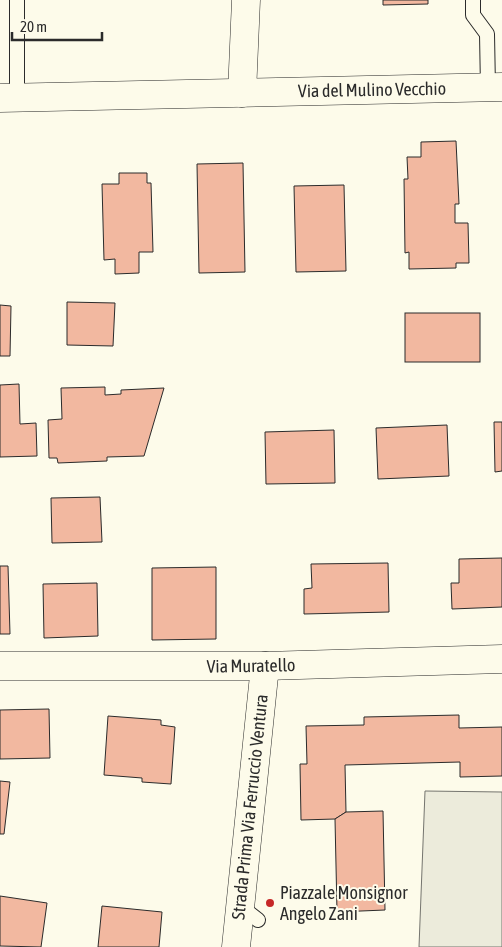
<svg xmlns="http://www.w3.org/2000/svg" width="502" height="947" viewBox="0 0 502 947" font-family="'Asap Condensed',sans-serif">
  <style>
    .green { fill: #ecebdb; stroke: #74746e }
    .building { fill: #f2b8a0; stroke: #2b2b2b }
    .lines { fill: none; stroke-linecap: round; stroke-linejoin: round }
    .service-casing { stroke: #2b2b2b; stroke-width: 16 }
    .minor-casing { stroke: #2b2b2b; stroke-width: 29 }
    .service { stroke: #fdfbea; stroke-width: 14 }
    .minor { stroke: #fdfbea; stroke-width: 28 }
    .poi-dot { fill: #c62828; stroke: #fdfbea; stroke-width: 2 }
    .labels { text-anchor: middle; stroke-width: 4; stroke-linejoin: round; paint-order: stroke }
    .street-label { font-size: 18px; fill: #2b2b2b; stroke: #fdfbea }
    .poi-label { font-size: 18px; fill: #2b2b2b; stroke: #fdfbea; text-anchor: start }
  </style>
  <rect width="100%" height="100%" fill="#fdfbea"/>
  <polygon class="green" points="425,791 502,792 502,947 419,947"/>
  <g class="building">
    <polygon points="383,0 428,0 428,4 383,5"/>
    <polygon points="456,141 459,204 455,204 455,223 468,223 469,263 456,263 456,268 409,269 409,252 405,253 404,179 408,179 407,157 421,157 421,142"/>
    <polygon points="243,163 245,272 199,273 197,164"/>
    <polygon points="119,173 147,173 147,183 151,183 153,252 139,252 139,273 115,274 115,259 104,260 102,184 119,184"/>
    <polygon points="344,185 346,271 296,272 294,186"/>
    <polygon points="67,302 115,303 113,346 67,345"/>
    <polygon points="0,305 11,306 10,356 0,356"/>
    <rect x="405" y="313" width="75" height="49"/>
    <polygon points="19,384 20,424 36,423 37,456 0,457 0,385"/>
    <polygon points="105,387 105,395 121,394 121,390 164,388 144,456 107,457 107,461 58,463 57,458 49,458 48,420 62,419 61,388"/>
    <polygon points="494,422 502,422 502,471 495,472"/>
    <polygon points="447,425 449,476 378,479 376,428"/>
    <polygon points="334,430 335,483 266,484 265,432"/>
    <polygon points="100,497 102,542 52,543 51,498"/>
    <polygon points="502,558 502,607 452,609 451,583 459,583 459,559"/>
    <polygon points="388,563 389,612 304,614 304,589 312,588 311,564"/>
    <polygon points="0,566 8,566 10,634 0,634"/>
    <polygon points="216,567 216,639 152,640 152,568"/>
    <polygon points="97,583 98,636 44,638 43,584"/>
    <polygon points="49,709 50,758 0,759 0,710"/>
    <polygon points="459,715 459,728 502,727 502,776 460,777 460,762 345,765 346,812 335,819 301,820 300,764 307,764 306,726 364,725 364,717"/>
    <polygon points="108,716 161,720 161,725 175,727 171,784 142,782 142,778 104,775"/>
    <polygon points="0,781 10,782 4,834 0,834"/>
    <polygon points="383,811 385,910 337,912 335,819 346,812"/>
    <polygon points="0,896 47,903 41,947 0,946"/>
    <polygon points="102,906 162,912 159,947 98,947"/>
  </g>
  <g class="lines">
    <defs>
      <g id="service">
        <polyline points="473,0 473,15 487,34 488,88"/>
        <polyline points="17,98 17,0"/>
        <polyline points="240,906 258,920"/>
      </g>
      <g id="minor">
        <polyline points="242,93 246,0"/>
        <polyline points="0,98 502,87"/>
        <polyline points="0,666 265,666 502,659"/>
        <polyline points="236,947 265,666"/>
      </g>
    </defs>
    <use href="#service" class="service-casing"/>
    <use href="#minor" class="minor-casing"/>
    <use href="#service" class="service"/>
    <use href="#minor" class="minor"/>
  </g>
  <circle class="poi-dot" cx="270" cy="903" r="5"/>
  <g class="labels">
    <g class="street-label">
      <text transform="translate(372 90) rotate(-1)" y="6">Via del Mulino Vecchio</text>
      <text transform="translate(251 666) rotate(-1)" y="6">Via Muratello</text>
      <text transform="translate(250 807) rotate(-84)" y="6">Strada Prima Via Ferruccio Ventura</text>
    </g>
    <g class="poi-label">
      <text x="280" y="899">Piazzale Monsignor<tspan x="280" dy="21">Angelo Zani</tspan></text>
    </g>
  </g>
  <path d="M12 32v8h90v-8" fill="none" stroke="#2b2b2b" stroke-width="2.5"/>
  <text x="20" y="32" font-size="15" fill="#2b2b2b" stroke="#fdfbea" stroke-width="4" paint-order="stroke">20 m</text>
</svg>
